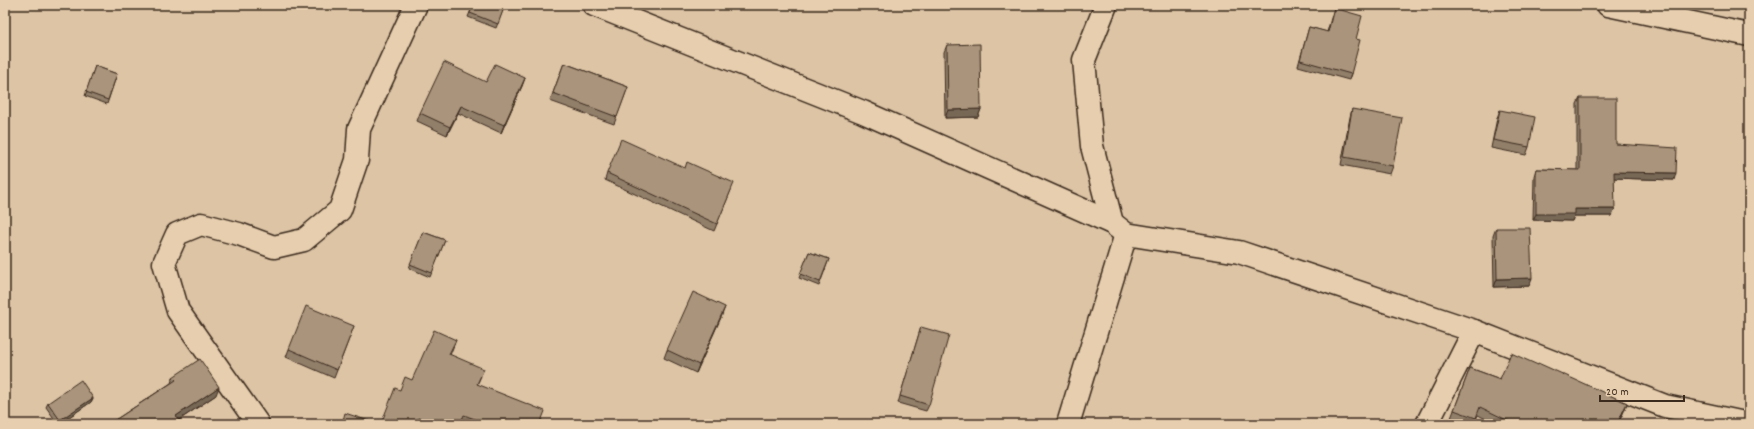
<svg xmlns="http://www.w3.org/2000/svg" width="1754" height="429" viewBox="0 0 1754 429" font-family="Dekko,sans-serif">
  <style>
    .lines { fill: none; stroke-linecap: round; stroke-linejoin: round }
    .minor-casing { stroke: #3b2a1e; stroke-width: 25 }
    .minor { stroke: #e6ceae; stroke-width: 22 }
    .wall { fill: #927f6a; stroke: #3b2a1e }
    .shaded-wall { fill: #776856; stroke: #3b2a1e }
    .building { fill: #aa947b; stroke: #3b2a1e }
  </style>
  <rect width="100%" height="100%" fill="#dcc4a5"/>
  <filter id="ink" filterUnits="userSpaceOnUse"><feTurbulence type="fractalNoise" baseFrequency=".025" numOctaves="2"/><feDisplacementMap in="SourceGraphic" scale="8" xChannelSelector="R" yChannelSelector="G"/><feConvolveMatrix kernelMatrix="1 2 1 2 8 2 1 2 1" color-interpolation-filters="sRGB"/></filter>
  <g filter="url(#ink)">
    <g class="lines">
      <defs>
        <g id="minor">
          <polyline points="594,5 863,112 1112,223 1126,234 1239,252 1474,331 1665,406 1749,424"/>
          <polyline points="1106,5 1084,60 1092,146 1112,223"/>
          <polyline points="1608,5 1749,35"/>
          <polyline points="258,424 178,311 164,263 177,234 201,224 239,234 274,247 304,240 340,210 357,160 359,129 416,5"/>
          <polyline points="1068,424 1126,234"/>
          <polyline points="1427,424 1474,331"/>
        </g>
      </defs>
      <use href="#minor" class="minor-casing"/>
      <use href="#minor" class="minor"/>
    </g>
    <g class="wall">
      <polygon points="136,5 151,5 150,9"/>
      <polygon points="473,5 505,5 496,28 468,17"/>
      <polygon points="1334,8 1356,39 1351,74 1349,80 1298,66 1309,27 1327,32"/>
      <polygon points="947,45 981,109 978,117 945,118 944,52"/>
      <polygon points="564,63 628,87 614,124 550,101"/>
      <polygon points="95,66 117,74 107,104 85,96"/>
      <polygon points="525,78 522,86 501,133 458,113 447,135 417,121 420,113 486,82"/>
      <polygon points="1580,98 1616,144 1674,180 1614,178 1612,216 1574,216 1572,221 1533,220 1534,176 1536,169 1577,170 1577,104"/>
      <polygon points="1352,109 1393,166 1390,174 1341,165 1350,117"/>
      <polygon points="1500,110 1529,147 1526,155 1491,148 1497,118"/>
      <polygon points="607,173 731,190 714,231 605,180"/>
      <polygon points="1496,228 1529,286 1494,287 1493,236"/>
      <polygon points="423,232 445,240 430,277 409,268"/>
      <polygon points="809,252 829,259 819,286 799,278"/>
      <polygon points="722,315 696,373 664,358 667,350"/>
      <polygon points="354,326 334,378 286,357 289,349"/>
      <polygon points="921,327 929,405 926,411 898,403"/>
      <polygon points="456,340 450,355 481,376 477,385 540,424 467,424 462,422 461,424 381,424 400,390 412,380"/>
      <polygon points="1538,365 1627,403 1624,411 1618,424 1496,424 1478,415 1474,424 1468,424 1451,418 1470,368 1500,379"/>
      <polygon points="173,377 216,395 179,420 181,424 111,424 112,422 171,383"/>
      <polygon points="93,398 91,402 59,424 58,424 46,407 48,403"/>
    </g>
    <g class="shaded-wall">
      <polygon points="525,78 522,86 501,133 504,125"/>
      <polygon points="461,106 458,113 447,135 450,127"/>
      <polygon points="981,109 978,117 945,118 948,110"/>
      <polygon points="1614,172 1676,173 1674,180 1612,178"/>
      <polygon points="1575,209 1615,209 1612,216 1574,216 1572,221 1533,220 1536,214"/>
      <polygon points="1532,278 1529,286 1494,287 1497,279"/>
      <polygon points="725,307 722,315 696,373 699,365"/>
      <polygon points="219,387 216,395 173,424 176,416"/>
      <polygon points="93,398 91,402 59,424 60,420"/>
      <polygon points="1627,403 1624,411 1618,424 1617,424"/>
    </g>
    <g class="building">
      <polygon points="473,5 505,5 498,24 470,13"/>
      <polygon points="1334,8 1362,16 1356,39 1360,40 1351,74 1300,60 1309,27 1328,32"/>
      <polygon points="980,44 981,109 948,110 947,45"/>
      <polygon points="444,62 486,82 495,64 525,78 504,125 461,106 450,127 420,113"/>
      <polygon points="564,63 628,87 617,117 553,93"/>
      <polygon points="95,66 117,74 108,100 86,92"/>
      <polygon points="1580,98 1616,98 1616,144 1677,148 1676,173 1614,172 1615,209 1575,209 1575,214 1536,214 1536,169 1580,170"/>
      <polygon points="1352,109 1402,118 1393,166 1344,157"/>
      <polygon points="1500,110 1535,117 1529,147 1493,140"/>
      <polygon points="621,139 685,168 687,162 734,183 717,224 607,173"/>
      <polygon points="1496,228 1530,228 1532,278 1497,279"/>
      <polygon points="423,232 445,240 432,273 410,264"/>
      <polygon points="809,252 829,259 820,282 800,274"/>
      <polygon points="693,292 725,307 699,365 667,350"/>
      <polygon points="306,306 354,326 337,370 289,349"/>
      <polygon points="921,327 949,335 929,405 900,396"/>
      <polygon points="434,330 456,340 449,354 484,369 477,384 545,411 540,424 488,424 464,415 460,424 432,424 419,418 417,424 381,424 395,388 400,390 405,377 412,380"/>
      <polygon points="1511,353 1538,365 1538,363 1627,403 1617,424 1515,424 1480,407 1476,418 1454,410 1470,368 1500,379"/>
      <polygon points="200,359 219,387 176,416 181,424 113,424 112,422 176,380 173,377"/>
      <polygon points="81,380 93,398 60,420 48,403"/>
      <polygon points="345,413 378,424 342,424"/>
    </g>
  </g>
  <rect width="1754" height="429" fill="none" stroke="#e6ceae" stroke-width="20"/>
  <rect x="10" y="10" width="1734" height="409" fill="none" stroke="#3b2a1e" stroke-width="1.5" filter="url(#ink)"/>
  <path d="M1600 395v6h84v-6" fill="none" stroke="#3b2a1e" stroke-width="2"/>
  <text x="1606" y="395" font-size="12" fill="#3b2a1e" stroke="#e6ceae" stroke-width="3" paint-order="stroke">20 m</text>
</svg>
